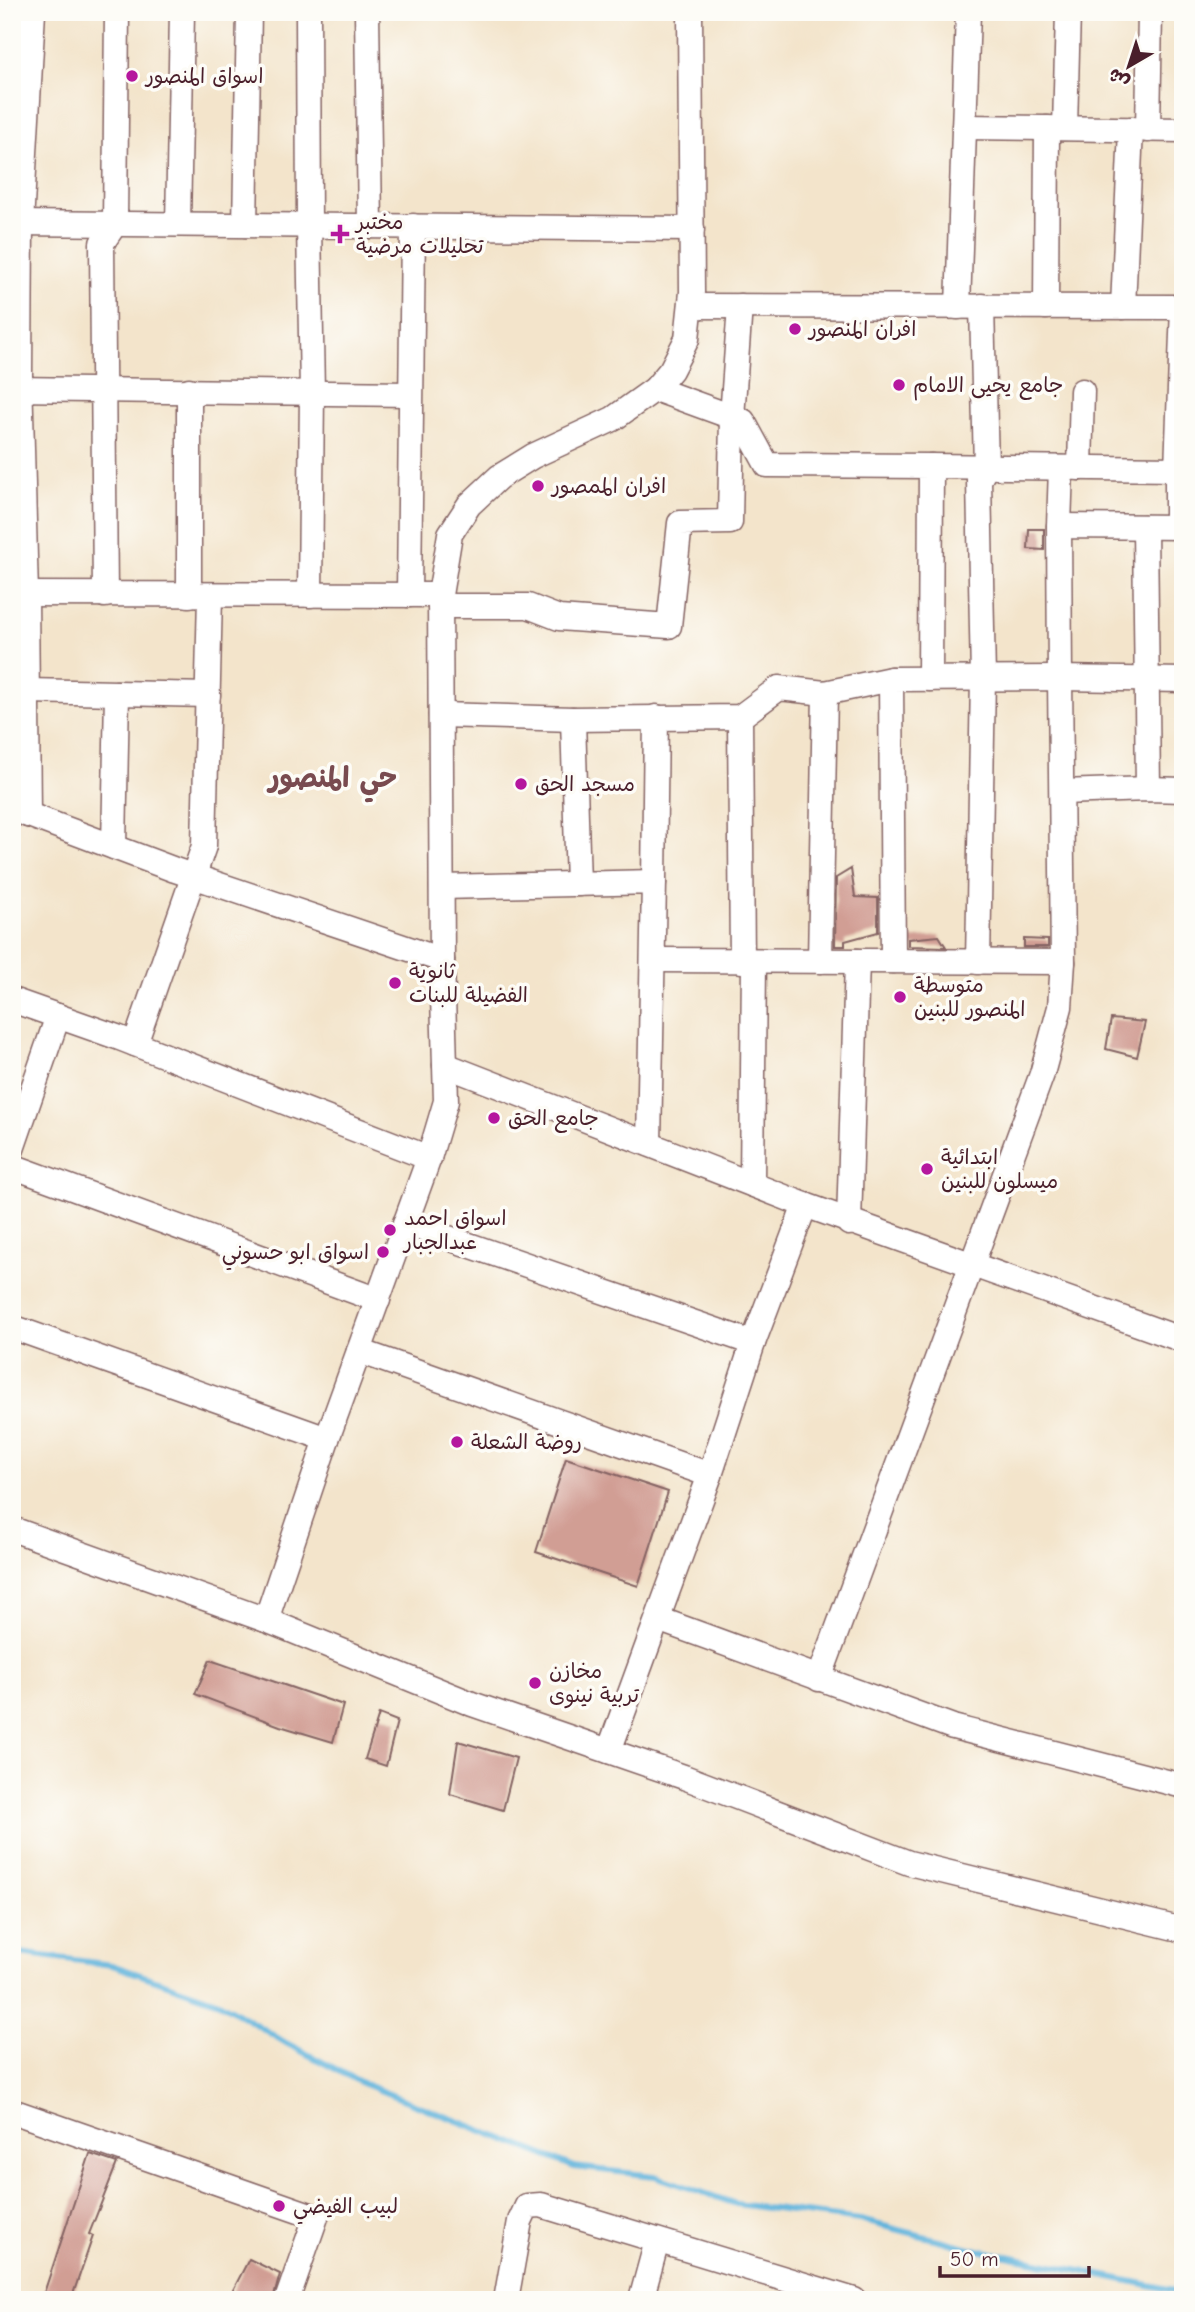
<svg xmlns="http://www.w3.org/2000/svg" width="1195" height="2312" viewBox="0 0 1195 2312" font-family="'Comic Neue','Playpen Sans Arabic',sans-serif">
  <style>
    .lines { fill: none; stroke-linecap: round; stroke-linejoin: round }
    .stream { stroke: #60b4dc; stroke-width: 6 }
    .building { fill: #d19e94 }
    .minor-casing { stroke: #856463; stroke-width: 27 }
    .minor { stroke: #fff; stroke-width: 24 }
    .poi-dot { fill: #b5179e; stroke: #fdfcf7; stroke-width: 2.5 }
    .labels { text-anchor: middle; stroke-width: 7; stroke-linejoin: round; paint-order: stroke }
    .poi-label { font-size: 21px; fill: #4a1f2b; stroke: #fdfcf7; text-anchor: start }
    .district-label { font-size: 28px; font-weight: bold; fill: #794b50; stroke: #fdfcf7 }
  </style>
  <rect width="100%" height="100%" fill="#fdfcf7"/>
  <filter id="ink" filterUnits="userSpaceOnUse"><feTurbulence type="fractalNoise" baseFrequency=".0143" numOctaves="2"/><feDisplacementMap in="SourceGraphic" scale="14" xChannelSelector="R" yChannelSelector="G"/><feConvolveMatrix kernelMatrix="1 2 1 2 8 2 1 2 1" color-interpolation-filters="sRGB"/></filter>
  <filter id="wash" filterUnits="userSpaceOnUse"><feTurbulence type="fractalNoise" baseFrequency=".00686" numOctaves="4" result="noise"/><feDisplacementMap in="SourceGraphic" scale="28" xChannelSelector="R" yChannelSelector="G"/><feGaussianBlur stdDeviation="1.57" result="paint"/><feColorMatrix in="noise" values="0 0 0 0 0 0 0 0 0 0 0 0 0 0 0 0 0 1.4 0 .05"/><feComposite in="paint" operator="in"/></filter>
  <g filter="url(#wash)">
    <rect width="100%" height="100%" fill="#f3e4cb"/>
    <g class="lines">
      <polyline class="stream" points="12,1952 112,1965 219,2002 286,2043 364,2084 574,2167 655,2176 736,2204 860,2220 978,2250 1183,2292"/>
    </g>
    <g id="blocks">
      <g class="building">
        <polygon points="1029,529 1044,529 1044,550 1028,549"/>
        <polygon points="851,869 855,897 878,898 878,932 845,941 845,946 835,946 836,878"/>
        <polygon points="939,936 946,947 908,946 908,939"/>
        <polygon points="1024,939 1048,940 1048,947 1024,947"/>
        <polygon points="1111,1019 1145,1022 1137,1057 1106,1049"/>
        <polygon points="566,1458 668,1492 638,1586 536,1552"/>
        <polygon points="210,1660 343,1705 333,1742 280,1726 195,1694"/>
        <polygon points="379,1714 397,1721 386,1766 365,1759"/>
        <polygon points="458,1741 516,1758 503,1810 450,1794"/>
        <polygon points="90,2154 117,2163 89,2234 93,2236 71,2300 43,2296"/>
        <polygon points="249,2259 280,2274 273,2300 252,2300 232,2292"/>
      </g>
    </g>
  </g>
  <g filter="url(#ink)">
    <use href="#blocks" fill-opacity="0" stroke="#856463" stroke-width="2"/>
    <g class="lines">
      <defs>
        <g id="minor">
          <polyline points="308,12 309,225 312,392 310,595"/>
          <polyline points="367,12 370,226"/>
          <polyline points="964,127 1183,130"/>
          <polyline points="1065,128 1068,12"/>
          <polyline points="1148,130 1150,12"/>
          <polyline points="12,223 692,229"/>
          <polyline points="178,224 182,12"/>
          <polyline points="245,225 249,12"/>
          <polyline points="691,306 1183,307 1177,469 931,466"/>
          <polyline points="958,307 968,12"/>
          <polyline points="1046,307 1047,128"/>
          <polyline points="1123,307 1131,129"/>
          <polyline points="12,389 410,394"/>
          <polyline points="655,389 743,421 767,465 931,466 930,679"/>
          <polyline points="1080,468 1082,391"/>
          <polyline points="1177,469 1177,527"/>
          <polyline points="1059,526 1061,468"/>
          <polyline points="1145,527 1148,789"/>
          <polyline points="1183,527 1059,526 1060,678 1183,680"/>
          <polyline points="12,594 440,595"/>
          <polyline points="105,595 102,243 115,224 117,12"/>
          <polyline points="189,595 189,390"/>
          <polyline points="409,595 413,226"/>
          <polyline points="440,606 528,606 559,618 669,626 680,523 730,522 732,417 740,306"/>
          <polyline points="27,691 208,695"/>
          <polyline points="441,715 573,719 740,717 779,688 825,693 891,679"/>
          <polyline points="740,717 742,961"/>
          <polyline points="573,719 578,884"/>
          <polyline points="1062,792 1148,789 1183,790"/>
          <polyline points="13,809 175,870 442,960"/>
          <polyline points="28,815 26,594 20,376 21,223 33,12"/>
          <polyline points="114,847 117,693"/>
          <polyline points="654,882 656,717"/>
          <polyline points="442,887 654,882 649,1144"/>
          <polyline points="654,960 1063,962 1060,1007 1042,1074 819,1679"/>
          <polyline points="820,961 825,693"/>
          <polyline points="893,961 891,679 1060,678 1063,962"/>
          <polyline points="978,962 983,678 979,480 986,467 982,306"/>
          <polyline points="12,1000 117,1037 429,1158"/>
          <polyline points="135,1044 204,846 210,595"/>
          <polyline points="12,1149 58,1016"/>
          <polyline points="12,1166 378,1300"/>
          <polyline points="752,1184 754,961"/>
          <polyline points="805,1205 1183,1340"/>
          <polyline points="405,1223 753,1343"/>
          <polyline points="849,1223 857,961"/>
          <polyline points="12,1327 327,1439"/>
          <polyline points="359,1351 710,1475 753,1343 805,1205 445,1065"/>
          <polyline points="12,1529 266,1620 472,1704 684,1777 909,1863 1183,1930"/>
          <polyline points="658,1619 953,1727 1183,1786"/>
          <polyline points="266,1620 327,1439 429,1158 446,1101 442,960 440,595 450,534 469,505 499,477 533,456 613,419 655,389 671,370 687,339 692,292 690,12"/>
          <polyline points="609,1751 710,1475"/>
          <polyline points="12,2111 316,2217 287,2300"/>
          <polyline points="506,2300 520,2221 527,2206 541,2205 854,2300"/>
          <polyline points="641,2300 657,2241"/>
        </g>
      </defs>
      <use href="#minor" class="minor-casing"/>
      <use href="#minor" class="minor"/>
    </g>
  </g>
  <g class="poi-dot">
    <circle cx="132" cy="76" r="7"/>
    <path d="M336.5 223.5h7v7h7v7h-7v7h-7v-7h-7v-7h7z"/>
    <circle cx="795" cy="329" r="7"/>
    <circle cx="899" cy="385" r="7"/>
    <circle cx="538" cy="486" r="7"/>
    <circle cx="521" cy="784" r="7"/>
    <circle cx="395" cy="983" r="7"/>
    <circle cx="900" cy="997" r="7"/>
    <circle cx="494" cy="1118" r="7"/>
    <circle cx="927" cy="1169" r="7"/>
    <circle cx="390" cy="1230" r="7"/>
    <circle cx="383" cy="1252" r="7"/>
    <circle cx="457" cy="1442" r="7"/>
    <circle cx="535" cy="1683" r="7"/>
    <circle cx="279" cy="2206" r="7"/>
  </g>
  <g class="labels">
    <g class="poi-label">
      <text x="146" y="83">اسواق المنصور</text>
      <text x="356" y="229">مختبر<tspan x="356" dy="24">تحليلات مرضية</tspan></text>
      <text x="809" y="336">افران المنصور</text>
      <text x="913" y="392">جامع يحيى الامام</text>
      <text x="552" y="493">افران الممصور</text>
      <text x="535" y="791">مسجد الحق</text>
      <text x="409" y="978">ثانوية<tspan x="409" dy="24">الفضيلة للبنات</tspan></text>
      <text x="914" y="992">متوسطة<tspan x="914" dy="24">المنصور للبنين</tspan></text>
      <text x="508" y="1125">جامع الحق</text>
      <text x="941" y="1164">ابتدائية<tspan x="941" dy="24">ميسلون للبنين</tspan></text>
      <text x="404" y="1225">اسواق احمد<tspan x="404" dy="24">عبدالجبار</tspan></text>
      <text x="369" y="1259" text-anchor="end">اسواق ابو حسوني</text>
      <text x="471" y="1449">روضة الشعلة</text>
      <text x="549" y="1678">مخازن<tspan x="549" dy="24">تربية نينوى</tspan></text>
      <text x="293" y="2213">لبيب الفيضي</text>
    </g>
    <g class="district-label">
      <text x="333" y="787">حي المنصور</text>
    </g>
  </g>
  <rect width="1195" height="2312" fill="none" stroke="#fdfcf7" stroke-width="42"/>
  <g transform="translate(1129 66) rotate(219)" stroke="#fdfcf7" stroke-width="5" paint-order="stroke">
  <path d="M0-5L12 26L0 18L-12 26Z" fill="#4a1f2b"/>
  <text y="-10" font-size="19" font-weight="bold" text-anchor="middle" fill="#4a1f2b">ش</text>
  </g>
  <path d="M940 2266v10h149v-10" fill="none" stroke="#4a1f2b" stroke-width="3.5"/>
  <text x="950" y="2266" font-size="21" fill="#4a1f2b" stroke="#fdfcf7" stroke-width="5" paint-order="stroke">50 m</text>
</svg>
